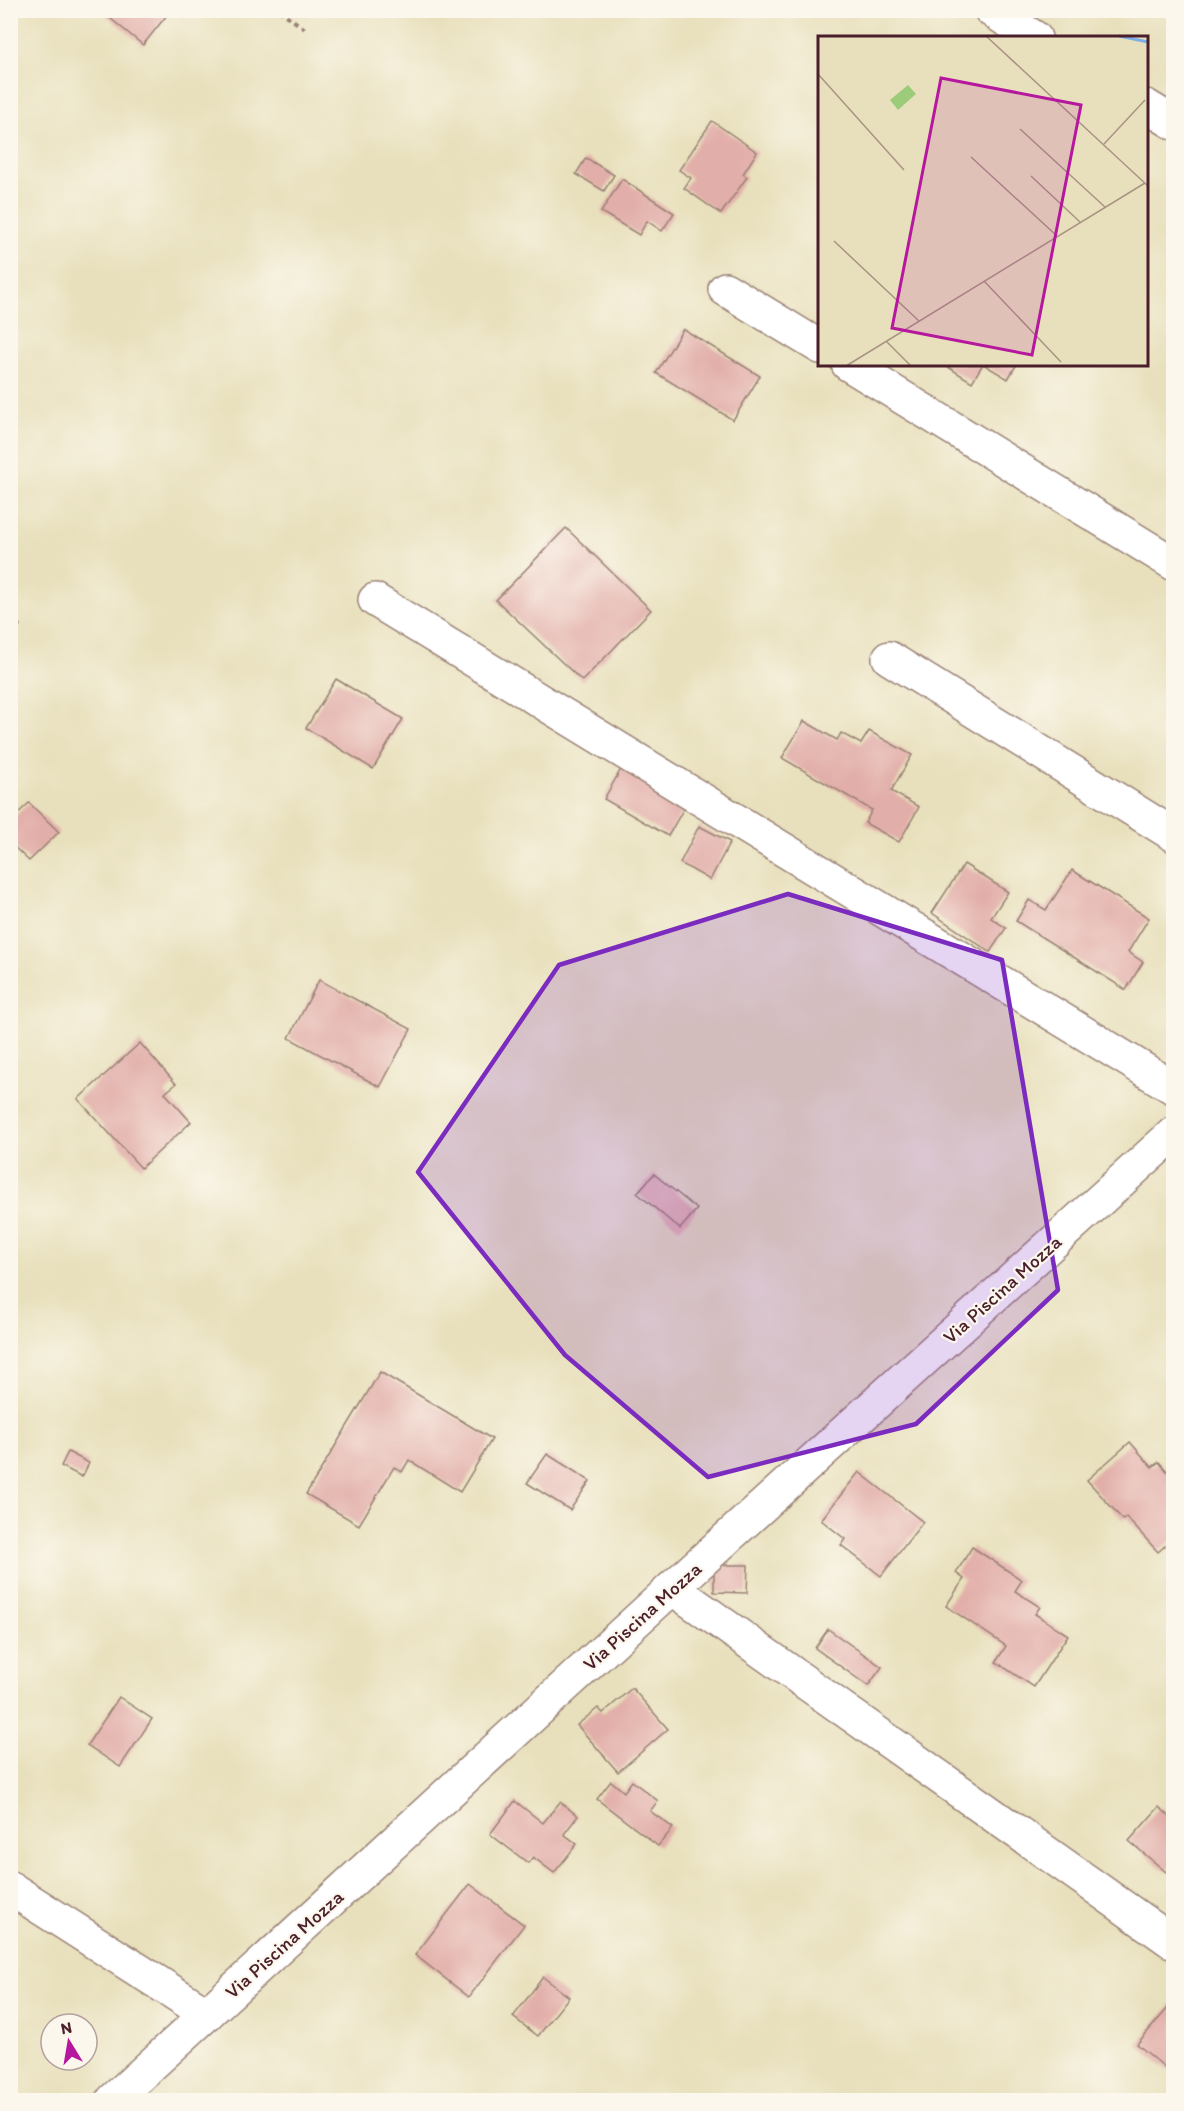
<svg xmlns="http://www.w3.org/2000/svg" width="1184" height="2111" viewBox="0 0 1184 2111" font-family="Itim,sans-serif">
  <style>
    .building { fill: #e2aea9 }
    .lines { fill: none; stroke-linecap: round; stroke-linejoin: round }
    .minor-casing { stroke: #998074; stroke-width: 36 }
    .path { stroke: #998074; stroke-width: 4; stroke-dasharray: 4.5 4.5; stroke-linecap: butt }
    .minor { stroke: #fff; stroke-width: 33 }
    .marked { fill: #7b2cbf; fill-opacity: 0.2; stroke: #7b2cbf; stroke-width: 4.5; stroke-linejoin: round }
    .labels { text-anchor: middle; stroke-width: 4.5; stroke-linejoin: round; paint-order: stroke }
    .street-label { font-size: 20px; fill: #4a1f2b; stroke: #fbf7ec }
    .inset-river { fill: none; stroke: #7caee8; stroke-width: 3 }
    .inset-road { fill: none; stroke: #a99382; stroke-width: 1.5 }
    .view { fill: #b5179e; fill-opacity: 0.15; stroke: #b5179e; stroke-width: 3 }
    .inset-edge { fill: none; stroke: #4a1f2b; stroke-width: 3 }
  </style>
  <rect width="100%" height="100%" fill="#fbf7ec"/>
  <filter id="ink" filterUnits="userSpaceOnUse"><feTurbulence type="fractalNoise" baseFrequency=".0167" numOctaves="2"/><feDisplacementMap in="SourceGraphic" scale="12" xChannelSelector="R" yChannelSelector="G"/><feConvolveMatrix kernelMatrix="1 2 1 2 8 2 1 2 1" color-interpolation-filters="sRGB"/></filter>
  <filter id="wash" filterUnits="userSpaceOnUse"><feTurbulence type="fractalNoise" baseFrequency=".008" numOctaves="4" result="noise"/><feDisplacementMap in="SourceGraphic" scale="24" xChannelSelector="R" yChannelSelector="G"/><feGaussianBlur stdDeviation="1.35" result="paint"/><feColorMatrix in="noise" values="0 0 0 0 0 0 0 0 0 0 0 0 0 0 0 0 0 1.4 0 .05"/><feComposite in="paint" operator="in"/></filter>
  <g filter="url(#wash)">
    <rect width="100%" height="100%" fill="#e8e0bc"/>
    <g id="blocks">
      <g class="building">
        <polygon points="100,10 171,10 143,45"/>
        <polygon points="712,121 757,152 743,174 747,177 721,214 684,188 691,178 679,170"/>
        <polygon points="586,158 614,175 604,191 576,174"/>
        <polygon points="622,179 674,213 662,231 647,221 639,235 601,212"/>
        <polygon points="683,329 760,376 733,420 656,373"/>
        <polygon points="943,364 983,364 972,382"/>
        <polygon points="983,364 1017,364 1008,379"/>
        <polygon points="566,528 651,610 582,681 496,600"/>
        <polygon points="10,616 20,625 10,635"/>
        <polygon points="336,679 403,719 373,769 306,728"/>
        <polygon points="804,721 837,740 841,733 861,744 869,731 912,755 891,791 919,807 899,842 865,823 872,810 782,758"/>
        <polygon points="624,764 688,801 668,836 604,799"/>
        <polygon points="29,803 59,832 29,861 10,843 10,821"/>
        <polygon points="699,826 730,842 710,880 680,863"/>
        <polygon points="964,864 1008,892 991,918 1006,928 990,952 932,913"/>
        <polygon points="1072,870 1149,918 1128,952 1143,962 1126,990 1016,921 1029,900 1046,910"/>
        <polygon points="319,980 411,1029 380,1087 289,1038"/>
        <polygon points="140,1043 176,1084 165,1093 191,1122 141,1168 78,1099"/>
        <polygon points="654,1174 697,1209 680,1229 637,1193"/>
        <polygon points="380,1372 492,1439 460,1492 409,1460 402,1472 394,1467 359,1525 306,1494"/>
        <polygon points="1130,1442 1152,1467 1159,1462 1173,1478 1169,1481 1174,1486 1174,1538 1158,1552 1126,1517 1123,1520 1087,1480"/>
        <polygon points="68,1452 89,1463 82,1477 61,1466"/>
        <polygon points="547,1454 590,1481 570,1510 527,1483"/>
        <polygon points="859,1472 923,1522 881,1576 841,1545 845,1539 821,1520"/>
        <polygon points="972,1547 1022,1580 1015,1591 1040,1607 1035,1614 1068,1635 1034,1687 996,1662 1006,1646 946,1606 964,1579 956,1573"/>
        <polygon points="714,1565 748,1565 747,1593 714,1592"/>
        <polygon points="828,1629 882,1667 868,1686 815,1648"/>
        <polygon points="632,1688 668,1729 618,1772 577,1725 598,1708 603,1713"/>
        <polygon points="119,1697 152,1719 120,1767 87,1745"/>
        <polygon points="611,1781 624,1792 632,1781 658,1801 650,1811 673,1828 658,1846 597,1799"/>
        <polygon points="515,1801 543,1823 560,1802 578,1816 564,1834 577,1844 554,1873 533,1857 528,1863 490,1834"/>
        <polygon points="1159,1807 1174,1820 1174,1862 1166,1872 1129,1841"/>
        <polygon points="470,1884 524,1925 469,1997 415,1955"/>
        <polygon points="543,1977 569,1997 538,2036 513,2017"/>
        <polygon points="1174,2001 1174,2075 1137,2044"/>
      </g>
    </g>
  </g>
  <g filter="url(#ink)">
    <use href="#blocks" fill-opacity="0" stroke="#998074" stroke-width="1.5"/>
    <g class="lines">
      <defs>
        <g id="minor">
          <polyline points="991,10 1035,38"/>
          <polyline points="1146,106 1174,123"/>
          <polyline points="725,289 820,347"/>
          <polyline points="848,364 1174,564"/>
          <polyline points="375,600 1174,1088"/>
          <polyline points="889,658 1174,835"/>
          <polyline points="672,1588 1174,1943"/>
          <polyline points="10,1888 207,2014"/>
          <polyline points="113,2100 672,1588 1174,1133"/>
        </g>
      </defs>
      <use href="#minor" class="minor-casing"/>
      <polyline class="path" points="279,10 305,29"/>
      <use href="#minor" class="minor"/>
    </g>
  </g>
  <path class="marked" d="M788,894L1002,960L1058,1290L916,1424L708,1477L565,1355L418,1172L559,965Z"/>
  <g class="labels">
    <g class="street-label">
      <text transform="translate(1002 1289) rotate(-42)" y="7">Via Piscina Mozza</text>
      <text transform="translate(642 1616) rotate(-42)" y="7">Via Piscina Mozza</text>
      <text transform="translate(284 1944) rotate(-42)" y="7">Via Piscina Mozza</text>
    </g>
  </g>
  <g transform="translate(818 36)">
    <rect width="330" height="330" fill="#e8e0bc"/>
    <path d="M90,49L98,58L80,74L72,64Z" fill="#9ccc7a"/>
    <path class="inset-river" d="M301,0L330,6"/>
    <path class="inset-road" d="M168,0L330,150M0,38L86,134M202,93L287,171M286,108L327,64M153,121L239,200M213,140L262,186M16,205L101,285M166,245L243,326M68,305L93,330M28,330L327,147"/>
    <path class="view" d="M123,42L263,69L214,319L74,292Z"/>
    <rect width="330" height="330" class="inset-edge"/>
  </g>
  <rect width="1184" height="2111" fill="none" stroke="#fbf7ec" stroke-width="36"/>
  <g transform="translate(69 2042) rotate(349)"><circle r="28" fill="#fbf7ec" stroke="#b4a19f" stroke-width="1.5"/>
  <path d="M0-4.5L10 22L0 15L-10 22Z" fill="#b5179e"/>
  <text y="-9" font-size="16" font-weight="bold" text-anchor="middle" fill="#4a1f2b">N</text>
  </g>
</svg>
